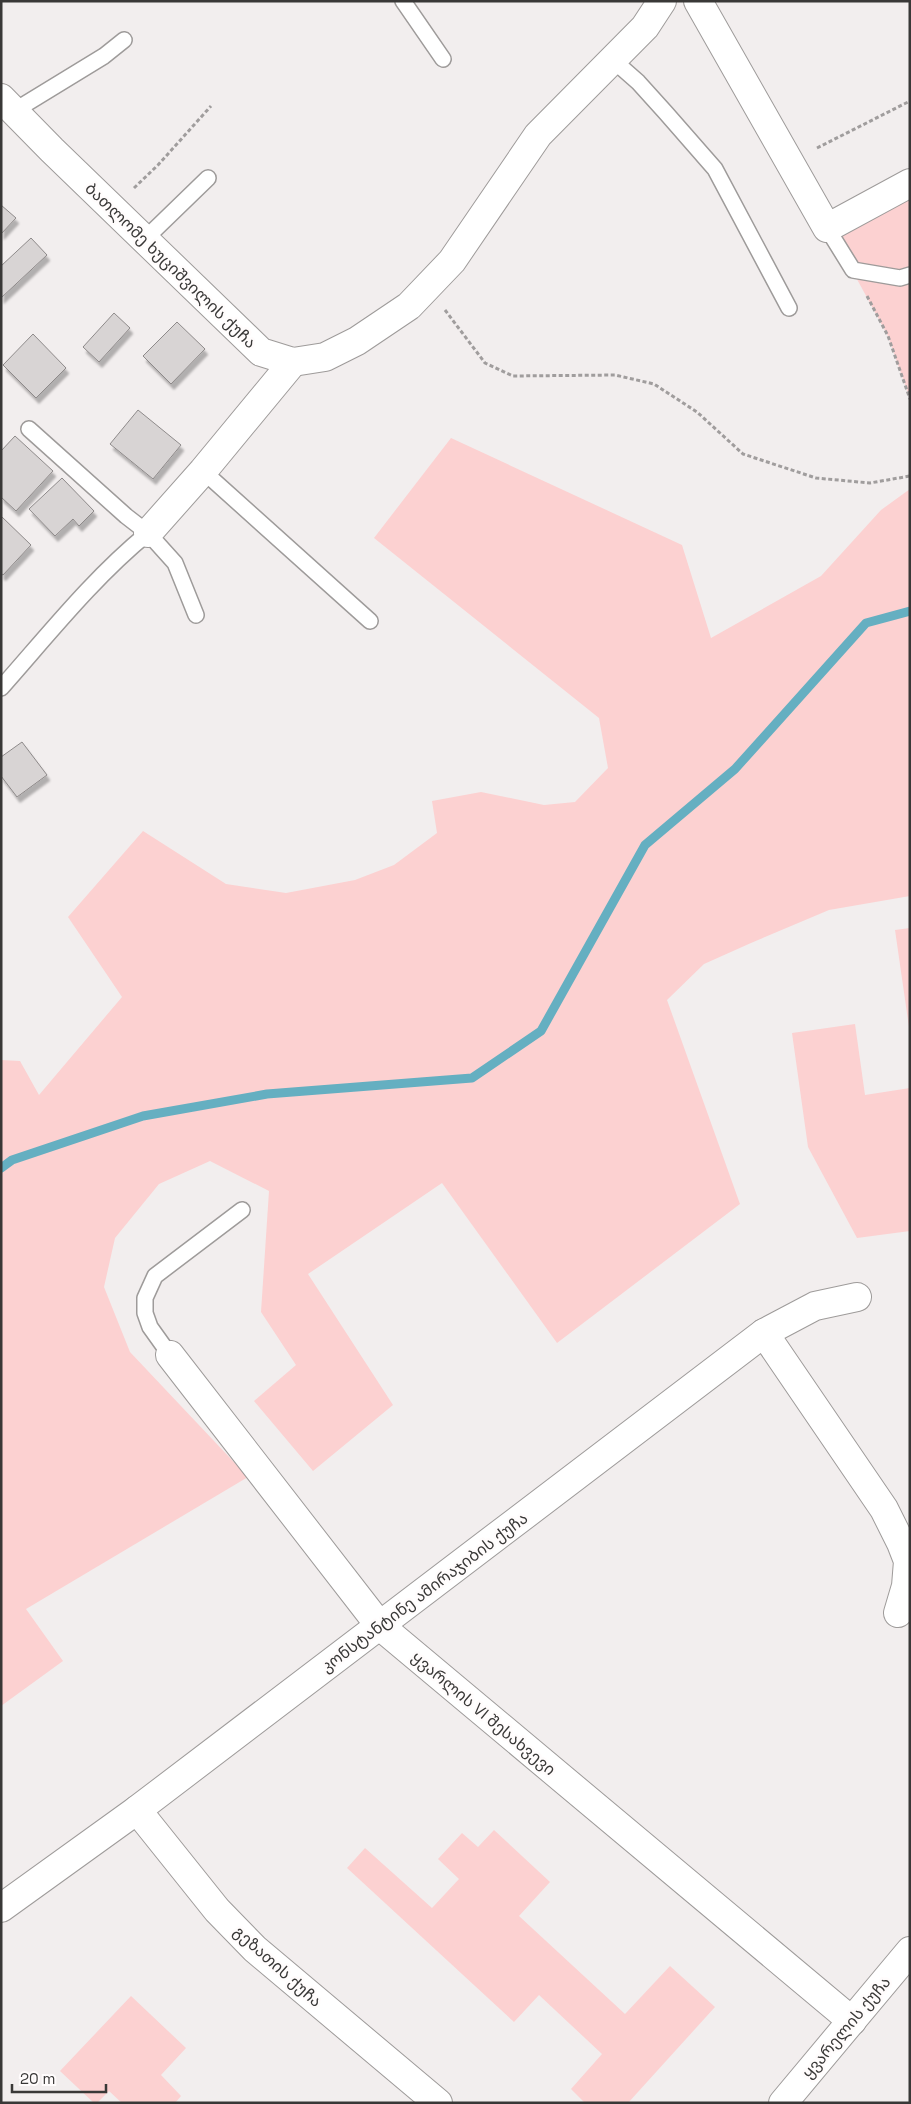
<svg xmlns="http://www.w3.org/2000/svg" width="911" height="2104" viewBox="0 0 911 2104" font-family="'Space Grotesk','Noto Sans Georgian',sans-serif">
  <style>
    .green { fill: #fcd1d1 }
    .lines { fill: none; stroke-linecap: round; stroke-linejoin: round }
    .stream { stroke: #65afc1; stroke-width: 9 }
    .building { fill: #d8d4d4; stroke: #8e8a8a; filter: url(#shadow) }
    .lane-casing { stroke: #9e9b9a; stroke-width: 18 }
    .street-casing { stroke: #9e9b9a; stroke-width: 30 }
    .secondary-casing { stroke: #9e9b9a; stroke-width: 30 }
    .path { stroke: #a09d9d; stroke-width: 3; stroke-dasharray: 4 2.5; stroke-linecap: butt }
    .lane { stroke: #fff; stroke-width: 15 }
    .street { stroke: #fff; stroke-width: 28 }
    .secondary { stroke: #fff; stroke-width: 28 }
    .labels { text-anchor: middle; stroke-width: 5; stroke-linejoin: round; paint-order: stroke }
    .street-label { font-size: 16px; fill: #393837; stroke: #fffcfc }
  </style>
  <defs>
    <filter id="shadow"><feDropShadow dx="3" dy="5.5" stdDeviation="1" flood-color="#0004"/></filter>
  </defs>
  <rect width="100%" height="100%" fill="#f2eeee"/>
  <g class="green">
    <polygon points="910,173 910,399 888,336 835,239"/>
    <polygon points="451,438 682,545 711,638 821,576 881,510 910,489 910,896 829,910 751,943 704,964 667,1000 740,1204 557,1343 442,1183 308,1274 393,1405 313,1471 254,1401 296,1365 261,1312 269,1191 210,1161 159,1184 115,1238 104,1287 130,1352 248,1477 26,1609 63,1661 1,1706 1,1060 20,1061 39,1095 122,997 68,917 143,831 226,884 286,893 355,880 394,865 437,833 432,801 481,792 544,805 575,802 608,768 599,718 374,538"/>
    <polygon points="910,928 910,1034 895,930"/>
    <polygon points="855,1024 865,1095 910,1088 910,1231 857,1238 808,1147 792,1033"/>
    <polygon points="494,1830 550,1882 519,1916 625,2014 670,1966 715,2007 628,2103 585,2103 571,2089 602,2054 539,1995 514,2022 347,1868 365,1848 432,1908 459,1879 438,1859 462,1833 478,1847"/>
    <polygon points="131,1996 186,2048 161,2075 181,2096 175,2103 122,2103 109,2091 97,2103 94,2103 60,2071"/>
  </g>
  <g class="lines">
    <polyline class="stream" points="1,1168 12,1160 143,1116 267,1094 472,1078 541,1031 645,845 735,769 866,623 910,611"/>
  </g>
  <g class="building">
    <polygon points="1,205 16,218 1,234"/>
    <polygon points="31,238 47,255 1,298 1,266"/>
    <polygon points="114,313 130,328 99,362 83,347"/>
    <polygon points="177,322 205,349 171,384 143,356"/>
    <polygon points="33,334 66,368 36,398 3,365"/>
    <polygon points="138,410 181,445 153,479 110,444"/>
    <polygon points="15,436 53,471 16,511 1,497 1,451"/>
    <polygon points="62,478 94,511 79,526 73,519 55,536 29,509"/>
    <polygon points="1,516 31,545 3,575 1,574"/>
    <polygon points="22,742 47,775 17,797 1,776 1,757"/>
  </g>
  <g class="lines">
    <defs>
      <g id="lane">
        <polyline points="403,1 443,59"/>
        <polyline points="613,60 638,82 666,113 715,169 789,308"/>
        <polyline points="14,111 104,56 124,40"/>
        <polyline points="827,228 853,270 900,278 910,275"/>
        <polyline points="144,240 208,178"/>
        <polyline points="29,429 126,516 148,533 175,563 196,615"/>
        <polyline points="203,471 370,621"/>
        <path d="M1,688C48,635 93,578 148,533"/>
        <polyline points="170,1355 150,1327 145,1313 145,1298 155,1276 242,1210"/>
      </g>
      <g id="street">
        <polyline points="698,1 827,228 910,183"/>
        <polyline points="148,533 203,471 293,362"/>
        <polyline points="764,1333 884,1509 901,1543 908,1561 906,1586 898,1613"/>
        <polyline points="170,1355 380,1626 852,2021"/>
        <polyline points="137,1810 217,1910 255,1949 438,2103"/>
        <polyline points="1,1908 137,1810 764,1333 815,1306 857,1297"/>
        <polyline points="783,2103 910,1951"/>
      </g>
      <polyline id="secondary" points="1,98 52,150 261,352 293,362 325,357 357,341 409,306 452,261 538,135 645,27 662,1"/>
    </defs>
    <use href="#lane" class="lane-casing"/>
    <use href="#street" class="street-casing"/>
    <use href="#secondary" class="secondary-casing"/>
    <g class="path">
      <polyline points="817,148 910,101"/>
      <polyline points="134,188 158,165 211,106"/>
      <polyline points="867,296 888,336 910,399"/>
      <polyline points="445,310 485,363 513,376 615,375 654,384 697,412 743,454 816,478 870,483 910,476"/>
    </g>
    <use href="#lane" class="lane"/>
    <use href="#street" class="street"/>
    <use href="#secondary" class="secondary"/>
  </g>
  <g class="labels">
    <g class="street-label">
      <text transform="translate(171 265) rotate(44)" y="6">ბათლომე ხუციშვილის ქუჩა</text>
      <text transform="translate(424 1592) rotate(-37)" y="6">კონსტანტინე ამირაჯიბის ქუჩა</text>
      <text transform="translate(484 1713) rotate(40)" y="6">ყვარლის VI შესახვევი</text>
      <text transform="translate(278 1966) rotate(42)" y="6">გეზათის ქუჩა</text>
      <text transform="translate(846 2027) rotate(-50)" y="6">ყვარელის ქუჩა</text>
    </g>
  </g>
  <rect width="911" height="2104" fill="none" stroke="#393837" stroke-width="5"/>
  <path d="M12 2084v8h94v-8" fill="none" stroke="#393837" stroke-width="2.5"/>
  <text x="20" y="2084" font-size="15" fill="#393837" stroke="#fffcfc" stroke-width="4" paint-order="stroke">20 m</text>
</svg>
